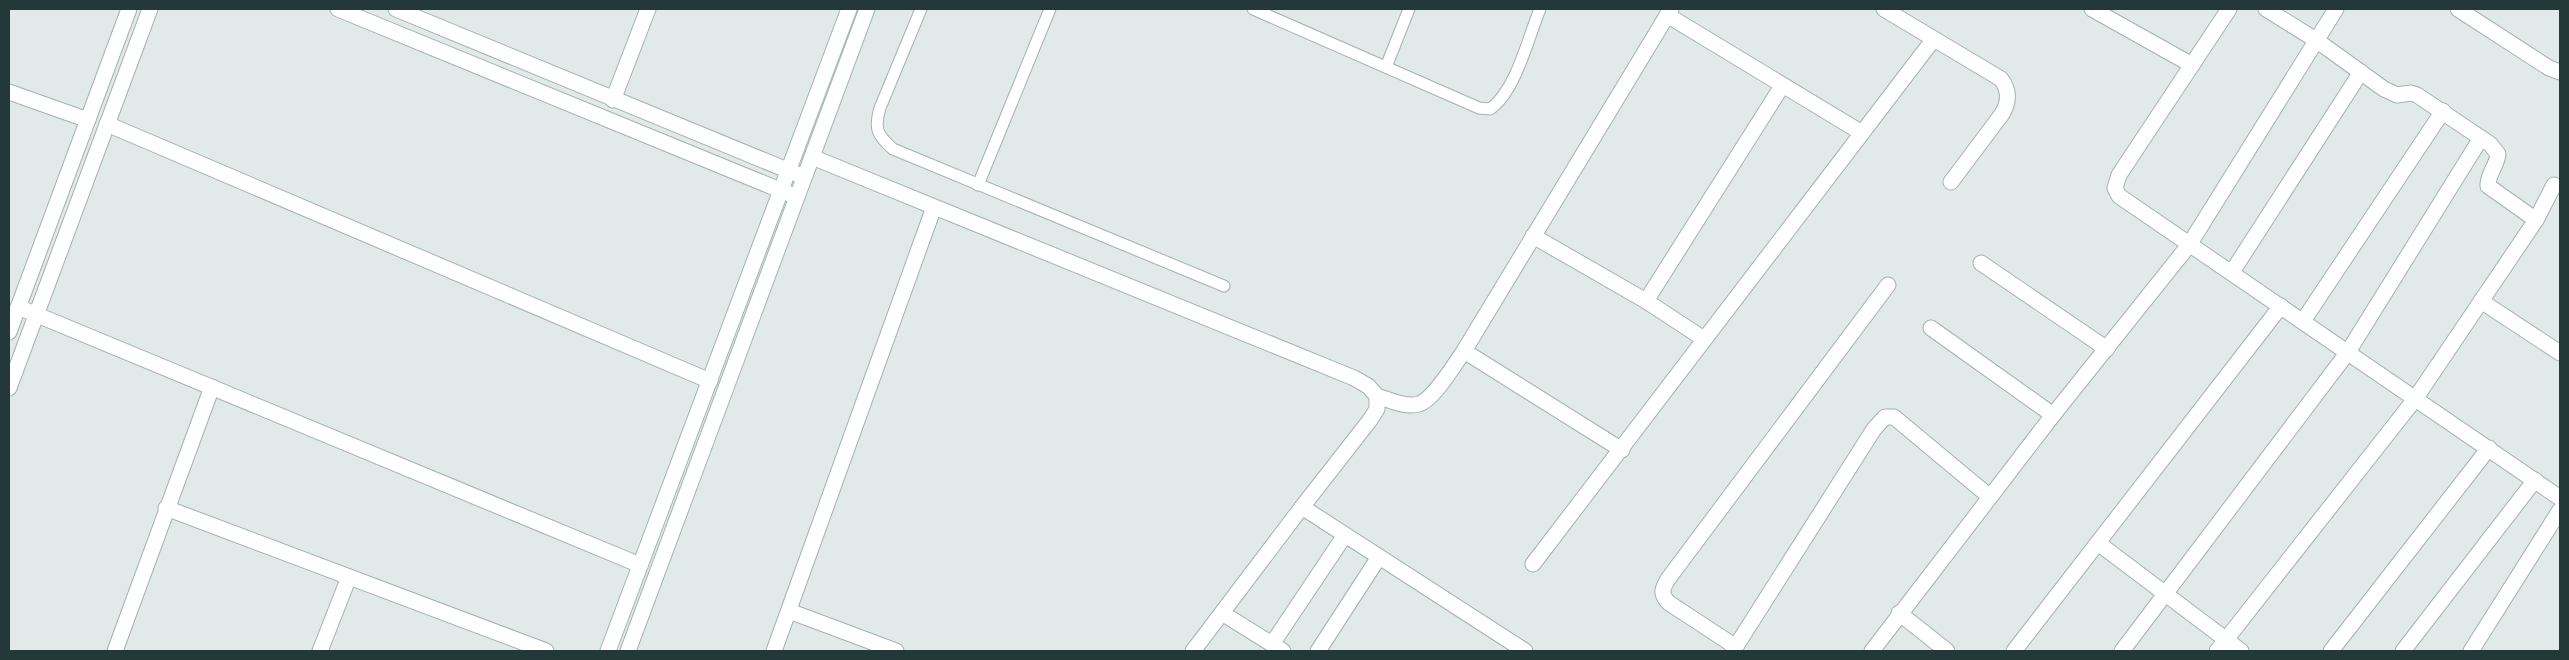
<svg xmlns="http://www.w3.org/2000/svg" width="2569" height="660" viewBox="0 0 2569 660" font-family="Raleway,sans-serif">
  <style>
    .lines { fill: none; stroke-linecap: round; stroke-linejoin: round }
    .lane-casing { stroke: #a4b1b0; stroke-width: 13 }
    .street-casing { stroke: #a4b1b0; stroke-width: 17 }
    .secondary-casing { stroke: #a1b5b3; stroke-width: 17 }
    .lane { stroke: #fff; stroke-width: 11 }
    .street { stroke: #fff; stroke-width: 15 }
    .secondary { stroke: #fff; stroke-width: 15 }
  </style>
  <rect width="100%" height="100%" fill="#e1eae8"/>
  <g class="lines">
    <defs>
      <g id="lane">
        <path d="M921,9L880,108C874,129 877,135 893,149L1224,286"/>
        <path d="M1253,9L1479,108L1490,109C1516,91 1528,38 1540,9"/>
        <polyline points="1386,67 1409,9"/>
        <polyline points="978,185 1050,9"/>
      </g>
      <g id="street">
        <polyline points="338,9 797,197"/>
        <polyline points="396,9 804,177"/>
        <path d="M1884,9L2001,79C2010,91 2009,102 2002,114L1951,182"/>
        <polyline points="2092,9 2192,65"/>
        <polyline points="2229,9 2119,175 2115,188 2119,196 2560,498"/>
        <path d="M2266,9L2316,40L2384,89L2397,95L2411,93L2417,95L2490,144L2498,154C2497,166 2487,175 2488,186L2536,220"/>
        <polyline points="2458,9 2549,68 2560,72"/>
        <polyline points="1667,15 1862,133"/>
        <polyline points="9,92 88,120"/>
        <polyline points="613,100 648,9"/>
        <polyline points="107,124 710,381"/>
        <polyline points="812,157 1354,378 1368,386 1377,396 1377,409 1370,420 1302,507 1193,651"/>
        <polyline points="1533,236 1646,301 1704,339"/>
        <polyline points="1981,263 2107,349"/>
        <polyline points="2232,272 2361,72"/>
        <polyline points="1646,301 1782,86"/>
        <polyline points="2481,301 2560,353"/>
        <polyline points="18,307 640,565"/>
        <polyline points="2303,321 2443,111"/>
        <polyline points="1931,328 2053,415"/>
        <polyline points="9,332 129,9"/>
        <polyline points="9,388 150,9"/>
        <path d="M1377,396C1389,400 1406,408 1419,404C1434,399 1454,365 1464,351"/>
        <polyline points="1622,450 1464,351 1671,9"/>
        <polyline points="1302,507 1525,651"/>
        <polyline points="166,508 546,651"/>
        <polyline points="2098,543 2241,651"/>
        <polyline points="1533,564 1933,40"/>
        <polyline points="789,611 896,651"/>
        <polyline points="1222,613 1283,651"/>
        <polyline points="1899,613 1947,651"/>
        <polyline points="1272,644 1345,535"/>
        <path d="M1736,647L1669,603C1660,594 1662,589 1668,579L1888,285"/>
        <polyline points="115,651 212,387"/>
        <polyline points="320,651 349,577"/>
        <polyline points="774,651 934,207"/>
        <polyline points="1318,651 1379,557"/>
        <polyline points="1733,651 1874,429 1885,417 1894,417 1990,497"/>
        <polyline points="1872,651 2053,415 2189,245 2336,9"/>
        <polyline points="2014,651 2281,306"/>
        <polyline points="2122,651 2348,352 2481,138"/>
        <polyline points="2217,651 2415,399 2536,220 2554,185"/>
        <polyline points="2331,651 2489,448"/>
        <polyline points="2403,651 2535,480"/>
        <polyline points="2471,651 2560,510"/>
      </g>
      <g id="secondary">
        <polyline points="608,651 849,9"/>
        <polyline points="628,651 867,9"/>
      </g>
    </defs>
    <use href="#lane" class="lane-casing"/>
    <use href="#street" class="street-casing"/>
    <use href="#secondary" class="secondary-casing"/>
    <use href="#lane" class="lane"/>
    <use href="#street" class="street"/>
    <use href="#secondary" class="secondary"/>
  </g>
  <rect width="2569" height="660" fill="none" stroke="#233939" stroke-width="20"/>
</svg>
